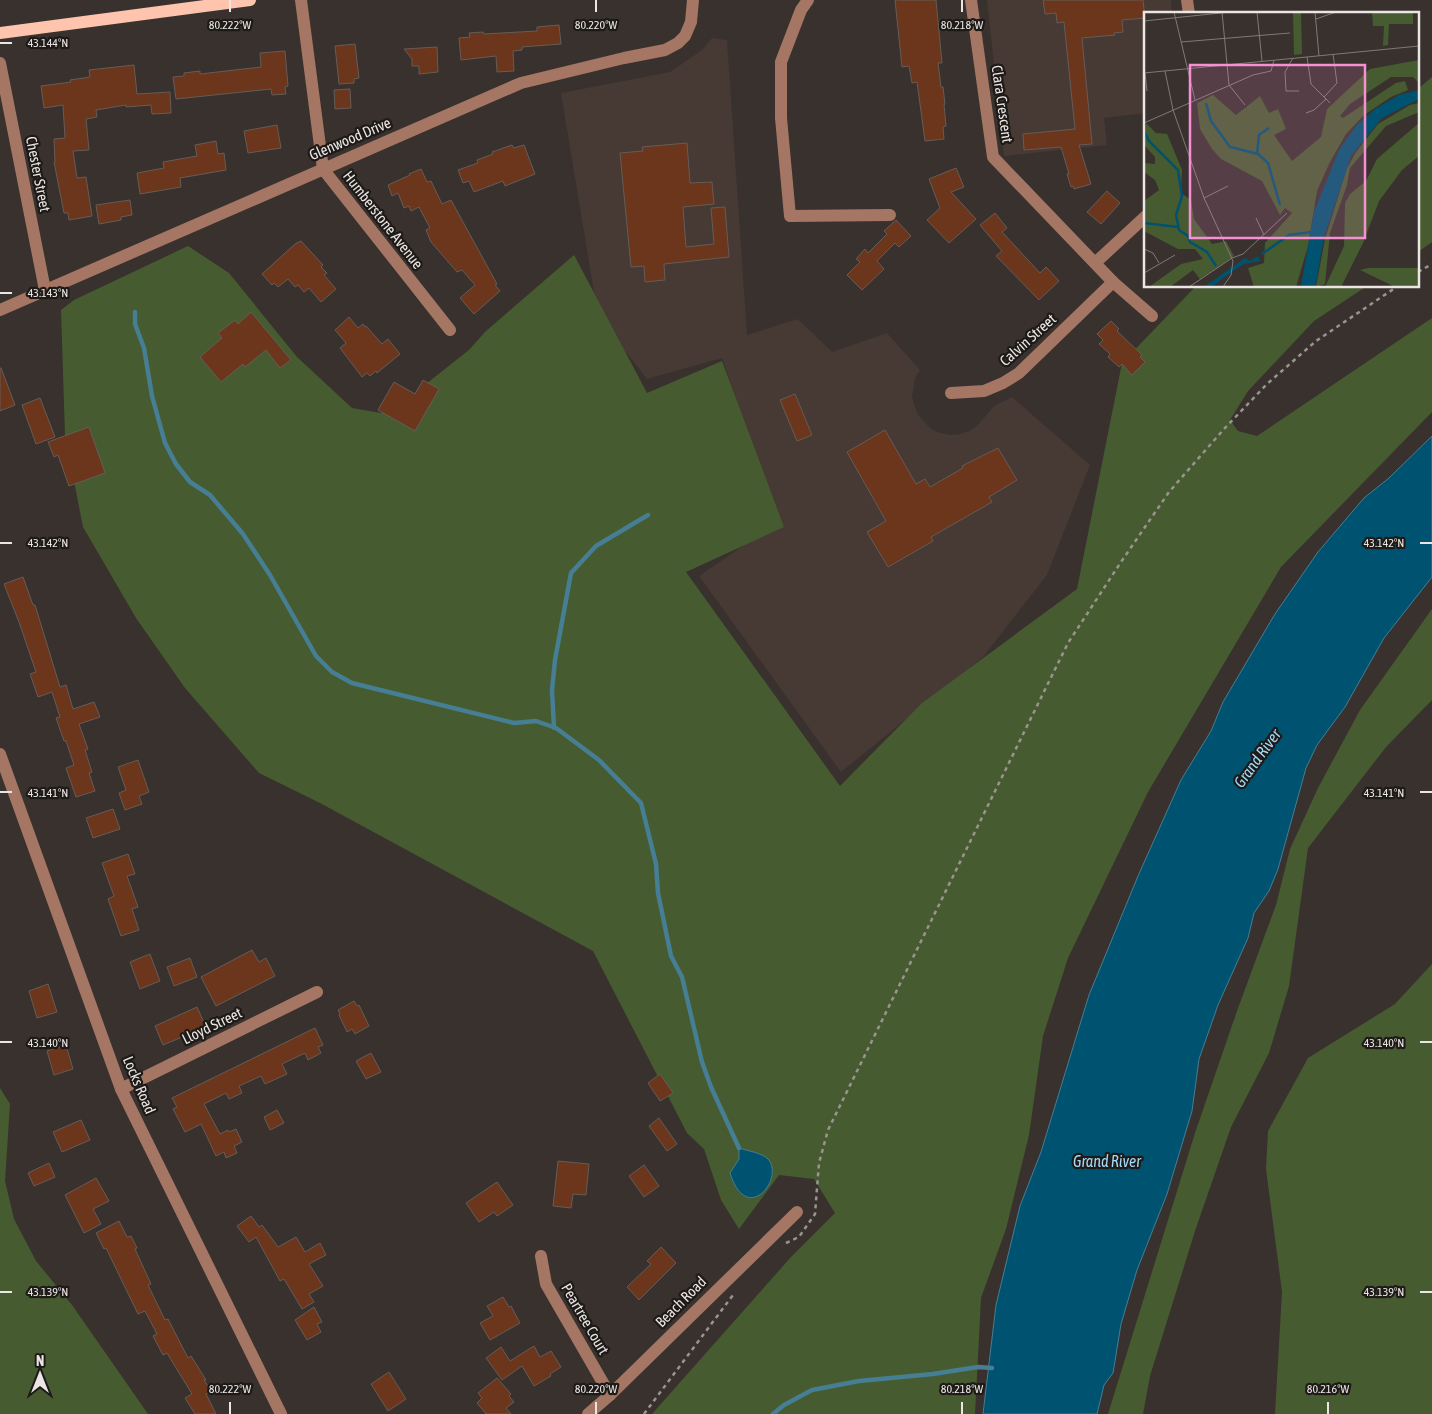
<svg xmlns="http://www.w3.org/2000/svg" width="1432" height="1414" viewBox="0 0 1432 1414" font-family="'Asap Condensed',sans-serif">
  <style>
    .built { fill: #473933 }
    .green { fill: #475b31 }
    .water { fill: #005271; stroke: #467e94 }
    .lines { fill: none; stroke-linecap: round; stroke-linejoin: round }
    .stream { stroke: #467e94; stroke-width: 4.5 }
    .building { fill: #6b361b; stroke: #655c58 }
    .path { stroke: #9a9491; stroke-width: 2.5; stroke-dasharray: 4 4; stroke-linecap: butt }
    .minor { stroke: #a57664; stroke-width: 12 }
    .major { stroke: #fec4ad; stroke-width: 12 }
    .ticks { fill: none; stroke: #ebe6e4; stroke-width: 2 }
    .labels { text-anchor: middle; stroke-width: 4.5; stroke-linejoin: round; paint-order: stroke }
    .street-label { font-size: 15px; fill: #ebe6e4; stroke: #1d1a18 }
    .water-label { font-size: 16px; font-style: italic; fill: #a4daf7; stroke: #1d1a18 }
    .inset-river { fill: none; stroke: #005271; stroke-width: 2.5 }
    .inset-road { fill: none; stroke: #807977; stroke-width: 1 }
    .view { fill: #f590d1; fill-opacity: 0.15; stroke: #f590d1; stroke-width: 2.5 }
    .inset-edge { fill: none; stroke: #ebe6e4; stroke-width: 2.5 }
    .ticks-label { font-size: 12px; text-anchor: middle; fill: #ebe6e4; stroke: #1d1a18; stroke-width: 4.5; stroke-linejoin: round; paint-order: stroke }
  </style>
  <rect width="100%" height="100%" fill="#39312e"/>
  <g class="built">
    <polygon points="987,0 1171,0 1172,14 1146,14 1146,113 1104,118 1107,145 1004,156"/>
    <polygon points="712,38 727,40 747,335 798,319 832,352 887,333 920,370 915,378 912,397 918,415 931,429 940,433 950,435 959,434 969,431 977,426 994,406 1012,397 1090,465 1047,575 983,657 841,772 699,576 778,522 722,358 647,379 598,316 561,93 670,72 702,50"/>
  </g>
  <g class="green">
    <polygon points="1432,77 1432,242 1418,252 1418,89"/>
    <polygon points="188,246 229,273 297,357 352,408 381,413 412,395 469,350 485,332 574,255 647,393 722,361 784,527 686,572 840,786 922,703 1077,589 1122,363 1196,286 1367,286 1314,321 1248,391 1230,420 1238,431 1257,436 1432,318 1432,412 1281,567 1148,792 1068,958 1043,1036 1029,1135 1006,1229 981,1298 975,1414 652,1414 791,1257 835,1213 814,1179 779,1175 739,1229 721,1200 704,1149 687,1133 593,951 320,803 259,773 185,688 136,618 83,527 65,435 61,310 74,300"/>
    <polygon points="1432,609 1432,700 1386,747 1308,848 1289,986 1269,1053 1231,1127 1195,1231 1150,1376 1143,1414 1108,1414 1195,1133 1237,1011 1276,905 1290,849 1318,788 1360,710"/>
    <polygon points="1432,964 1432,1414 1275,1414 1282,1292 1266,1169 1268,1131 1308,1058 1395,1004"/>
    <polygon points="0,1088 10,1104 5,1181 14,1219 36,1261 72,1305 148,1414 0,1414"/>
  </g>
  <g class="water">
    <polygon points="1432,436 1432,577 1384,638 1345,707 1317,745 1306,768 1278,869 1269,891 1254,913 1248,938 1218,1005 1199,1059 1192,1111 1167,1194 1137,1270 1121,1324 1113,1373 1104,1385 1097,1414 983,1414 996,1305 1020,1206 1041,1152 1089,995 1138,876 1181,780 1211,731 1223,702 1275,614 1318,552 1364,498 1389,478"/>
    <path d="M739,1148C748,1151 762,1153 768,1159C785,1178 747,1227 730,1173L739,1159Z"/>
  </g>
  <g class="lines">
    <g class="stream">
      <polyline points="135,312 135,324 144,348 152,396 165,443 176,464 190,482 210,495 243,534 270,575 316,656 332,672 352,683 514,723 536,721 556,728 599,760 641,803 656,864 658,893 671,956 682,977 702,1062 711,1087 739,1148"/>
      <polyline points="554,728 552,690 555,660 571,573 596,546 648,515"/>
      <polyline points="773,1414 784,1405 812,1390 859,1381 933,1374 978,1367 992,1368"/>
    </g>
  </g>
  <g class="building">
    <polygon points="895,0 936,0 942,63 938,63 941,87 943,87 945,104 944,105 946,126 943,127 944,139 925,141 917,82 912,83 909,66 902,67"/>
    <polygon points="1043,0 1143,0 1145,18 1122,20 1123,32 1114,33 1115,35 1082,38 1092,144 1079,145 1091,184 1074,189 1073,186 1071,187 1067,174 1069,174 1061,147 1024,150 1023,134 1075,129 1064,22 1057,23 1056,13 1045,14"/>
    <polygon points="559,25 561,44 522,47 522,50 513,51 514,71 497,72 496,56 461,60 459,38 470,37 469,33 483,32 484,34 537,31 537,27"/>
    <polygon points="355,44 359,78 354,79 354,83 339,84 335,46"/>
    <polygon points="437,47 438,72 419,74 419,66 412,66 412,59 404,49"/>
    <polygon points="285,51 288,86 285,87 286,94 272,95 271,89 176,99 173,77 184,76 184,73 200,71 200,74 261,67 260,53"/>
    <polygon points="134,65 137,94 170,92 171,113 152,114 151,105 126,107 126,105 96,110 97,117 86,119 89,150 73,151 77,178 86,177 92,216 69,220 68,213 64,213 54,162 55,162 54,139 65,138 63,105 44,108 41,86 71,82 70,80 90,77 89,70"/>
    <polygon points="350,89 351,108 335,109 334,90"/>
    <polygon points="277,125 281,148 248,153 244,131"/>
    <polygon points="216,141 218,154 224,153 226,170 180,178 181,187 140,194 137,173 164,168 163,162 197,156 195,145"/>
    <polygon points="687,143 690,183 712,182 714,204 683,207 686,247 714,244 711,208 725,207 729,257 664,264 665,280 645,282 644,266 631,267 620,153 643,151 642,147"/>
    <polygon points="512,145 514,148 524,145 535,174 505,186 503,181 474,192 469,181 463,183 458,170 478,163 477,160 493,154 492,152"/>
    <polygon points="956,168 964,187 951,192 976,219 949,243 927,220 940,208 929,179"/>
    <polygon points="421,169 427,182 431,181 442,204 451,200 497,284 495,285 500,291 474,314 460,298 475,285 462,270 457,272 431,242 426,230 430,228 419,207 411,211 409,206 404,208 398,193 392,196 388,185 410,175 409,174"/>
    <polygon points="1107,191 1120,203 1101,224 1087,212"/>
    <polygon points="130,200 132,215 121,217 121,220 99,224 96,205"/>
    <polygon points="995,213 1007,228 1002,232 1040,273 1046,267 1059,281 1039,300 996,256 1002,251 980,225"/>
    <polygon points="896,220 911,236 899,247 895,243 877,261 884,269 862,290 847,275 860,262 856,259 865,249 868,253 887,234 884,231"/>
    <polygon points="301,241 323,265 321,267 327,273 324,275 336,289 321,302 309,288 304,292 298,285 295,287 288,279 278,287 274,283 272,285 262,274 295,244"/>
    <polygon points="251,312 291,360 280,368 266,350 245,367 243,364 221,382 200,357 222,338 218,333 235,320 238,324"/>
    <polygon points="349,317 358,328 363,324 365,327 366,326 382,344 388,339 400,354 377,373 376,371 370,376 367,373 362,377 340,348 346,343 335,330"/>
    <polygon points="1111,321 1119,329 1117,331 1142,355 1140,357 1145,362 1132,375 1122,364 1119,367 1108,357 1110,354 1099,344 1103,340 1097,334"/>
    <polygon points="0,368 1,368 15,405 0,411"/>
    <polygon points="423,380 439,389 415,431 378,410 394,382 415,394"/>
    <polygon points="795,394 812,435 797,441 780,400"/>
    <polygon points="40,398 55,437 36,444 22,405"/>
    <polygon points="89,427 105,473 69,486 58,455 54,457 48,442"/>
    <polygon points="885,430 916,484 925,479 930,487 963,468 962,466 998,448 1017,480 989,497 992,502 931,537 933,541 888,567 867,532 886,521 847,452"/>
    <polygon points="23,577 33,605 35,605 60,687 66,685 73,709 94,702 100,717 79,724 88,749 85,750 92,772 89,773 95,791 76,797 66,768 74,765 66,741 64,741 56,718 60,717 52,692 38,697 30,674 36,672 19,622 4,584"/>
    <polygon points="138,760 149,792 139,796 142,804 125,810 119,793 126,790 118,767"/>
    <polygon points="113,809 120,829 93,838 86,818"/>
    <polygon points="128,854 135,874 127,876 138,907 132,909 139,930 121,936 108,899 114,896 102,863"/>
    <polygon points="252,950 259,962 266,958 275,976 216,1006 201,977"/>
    <polygon points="150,954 160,981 140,989 130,962"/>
    <polygon points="190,958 197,977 174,986 167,967"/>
    <polygon points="48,984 57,1012 37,1018 29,991"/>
    <polygon points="354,1001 357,1006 359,1005 369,1026 355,1034 352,1029 347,1032 339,1015 340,1014 338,1010"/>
    <polygon points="197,1007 206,1027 163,1045 155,1026"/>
    <polygon points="315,1028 323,1045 318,1047 321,1053 308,1060 305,1053 282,1064 287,1074 265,1084 261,1076 239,1086 242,1093 229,1099 226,1093 204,1104 220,1134 228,1130 229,1132 236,1129 242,1142 234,1146 237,1153 226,1158 224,1152 216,1156 201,1124 185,1132 173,1109 177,1107 172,1098"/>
    <polygon points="66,1045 73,1069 54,1075 47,1051"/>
    <polygon points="371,1053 381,1072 366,1079 356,1061"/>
    <polygon points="660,1074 673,1093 660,1101 648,1083"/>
    <polygon points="277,1110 284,1123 270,1130 264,1117"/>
    <polygon points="659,1118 677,1144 667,1151 649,1126"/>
    <polygon points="81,1120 90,1140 62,1152 53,1132"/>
    <polygon points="558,1161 589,1164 586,1195 573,1194 571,1208 553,1206"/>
    <polygon points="49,1163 55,1177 34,1186 28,1173"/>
    <polygon points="644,1165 659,1186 644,1197 629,1176"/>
    <polygon points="96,1178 109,1201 93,1209 101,1224 84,1233 65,1195"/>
    <polygon points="497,1182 513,1205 497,1216 494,1212 479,1222 466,1203"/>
    <polygon points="251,1216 259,1227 262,1225 278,1247 296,1237 305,1252 320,1243 326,1255 309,1264 323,1286 309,1294 314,1302 302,1309 284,1279 280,1281 256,1237 249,1242 237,1226"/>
    <polygon points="119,1221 127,1237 131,1236 137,1248 135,1249 151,1284 148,1285 165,1320 168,1319 188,1358 191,1356 206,1380 204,1380 211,1391 206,1394 216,1414 195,1414 185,1398 192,1394 167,1353 163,1355 153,1336 157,1334 145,1311 138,1314 106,1248 104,1249 96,1233"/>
    <polygon points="661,1247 676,1263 639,1300 627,1287 651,1264 647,1261"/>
    <polygon points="503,1297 509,1307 511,1306 520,1323 490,1340 480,1323 493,1316 487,1306"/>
    <polygon points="314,1307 322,1322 317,1324 321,1332 307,1340 295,1320"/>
    <polygon points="534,1346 540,1357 551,1351 561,1367 550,1374 551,1376 534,1386 522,1366 502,1380 486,1358 501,1347 510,1361"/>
    <polygon points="389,1372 406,1399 388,1411 371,1384"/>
    <polygon points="497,1378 511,1394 509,1396 514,1402 506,1408 511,1414 486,1414 477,1403 482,1398 478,1393"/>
  </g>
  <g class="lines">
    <g class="path">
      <polyline points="1418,272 1432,264"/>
      <polyline points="786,1243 799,1237 815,1214 819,1163 828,1130 1068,643 1121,562 1169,492 1224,429 1267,384 1316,341 1398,286"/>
      <polyline points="644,1414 733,1295"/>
    </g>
    <g class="minor">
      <polyline points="301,0 323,169 450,330"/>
      <polyline points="808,0 801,10 781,62 781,118 790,216 890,215"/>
      <polyline points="971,0 993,157 1113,282 1152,316"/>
      <polyline points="1187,0 1189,14"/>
      <polyline points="0,63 45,290"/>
      <polyline points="1095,263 1146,216"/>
      <polyline points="0,310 521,83 624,58 665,50 678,43 685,36 691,22 693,0"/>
      <polyline points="951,393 984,391 1003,383 1019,373 1113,282"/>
      <polyline points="0,754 121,1089 281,1414"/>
      <polyline points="121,1089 317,992"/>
      <polyline points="541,1256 546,1284 610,1395"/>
      <polyline points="588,1414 610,1395 797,1212"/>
    </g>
    <polyline class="major" points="0,33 250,0"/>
  </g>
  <path class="ticks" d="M230,0V12M596,0V12M962,0V12M0,43H12M0,293H12M0,543H12M1420,543H1432M0,792H12M1420,792H1432M0,1042H12M1420,1042H1432M0,1292H12M1420,1292H1432M230,1402V1414M596,1402V1414M962,1402V1414M1328,1402V1414"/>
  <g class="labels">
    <g class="street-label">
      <text transform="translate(1002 104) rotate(82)" y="5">Clara Crescent</text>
      <text transform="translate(350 139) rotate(-23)" y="5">Glenwood Drive</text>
      <text transform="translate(38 174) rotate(79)" y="5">Chester Street</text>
      <text transform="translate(383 220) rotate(52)" y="5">Humberstone Avenue</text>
      <text transform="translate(1028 340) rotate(-42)" y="5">Calvin Street</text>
      <text transform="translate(212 1026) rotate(-26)" y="5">Lloyd Street</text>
      <text transform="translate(139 1085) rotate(67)" y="5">Locks Road</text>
      <text transform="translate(681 1302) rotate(-45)" y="5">Beach Road</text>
      <text transform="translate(585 1319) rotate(60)" y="5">Peartree Court</text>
    </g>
    <g class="water-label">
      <text transform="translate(1257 758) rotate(-54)" y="6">Grand River</text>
      <text x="1107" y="1167">Grand River</text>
    </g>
  </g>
  <g transform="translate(1144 12)">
    <rect width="275" height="275" fill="#39312e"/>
    <path d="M149,0H157L158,42L150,43ZM228,0H269V12H245L244,33L239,34L240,14H229ZM275,48V71L269,65H247L206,92L196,104L199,106L252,71L261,69L264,78L247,85L220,103L202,122L186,150L173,179L164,234L152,275H110L104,256L120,251L121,231L148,201L141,196L136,203L118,169L77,147L68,137L56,117L53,91L69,83L92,103L116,84L125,101L134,97L142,117L130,123L148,149L177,125L183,97L226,57ZM275,91V100L242,114L206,156L203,173L186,221L181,272L172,275L181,227L203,156L212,140L234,112L266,93ZM2,111L12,121L23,122L38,158L37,181L47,188L50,207L68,232L82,229L90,244L56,267L49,258L26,275H5L37,252L59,247L51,237H34L0,219V189L15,178L11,168L0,160V151L11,152V145L0,133ZM275,111V144L258,158L235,189L219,231L197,275H181L200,234L201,191L206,182L222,169L233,147ZM224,256H275V275L249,274L216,258Z" fill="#475b31"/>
    <path d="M275,78V87L238,106L207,144L180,225L172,271L171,275H157L170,200L195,138L212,114L231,97L255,83ZM114,244L116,249L99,252L67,275H60L101,246L106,249Z" fill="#005271"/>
    <path class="inset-river" d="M62,91L67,109L86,135L114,142L124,151L136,193M0,119L5,129L34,158L38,184L32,203L35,218L44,224L46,230L63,240L72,254M113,142L115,123L125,116M0,211L34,215M118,242L145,223L167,220"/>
    <path class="inset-road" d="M30,0L51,88M78,0L85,73L101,93M113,0L118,49M171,0L175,44M172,7L192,0M0,9L86,0M37,30L146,21M163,45L167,72L186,91M149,46L141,60L142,79H155M21,59L29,98L60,186L89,249L87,263L79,275M0,61L275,34M1,61L3,79M180,85L193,71L189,42M162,101L170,98L182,87M0,111L109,63L127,59L130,48M60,186L84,174M112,206L120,223M0,237L9,241L15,251M0,261L31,243M45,275L88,246L99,242L143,201"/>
    <path class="view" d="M46,53H221V226H46Z"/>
    <rect width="275" height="275" class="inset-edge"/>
  </g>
  <g class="ticks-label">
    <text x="230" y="29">80.222°W</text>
    <text x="596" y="29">80.220°W</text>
    <text x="962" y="29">80.218°W</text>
    <text x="48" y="47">43.144°N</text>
    <text x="48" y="297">43.143°N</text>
    <text x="48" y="547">43.142°N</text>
    <text x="1384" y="547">43.142°N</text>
    <text x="48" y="797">43.141°N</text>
    <text x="1384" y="797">43.141°N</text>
    <text x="48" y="1047">43.140°N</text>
    <text x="1384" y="1047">43.140°N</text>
    <text x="48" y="1296">43.139°N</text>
    <text x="1384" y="1296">43.139°N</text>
    <text x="230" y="1393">80.222°W</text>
    <text x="596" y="1393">80.220°W</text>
    <text x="962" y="1393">80.218°W</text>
    <text x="1328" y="1393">80.216°W</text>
  </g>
  <g transform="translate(40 1374)" stroke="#1d1a18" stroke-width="4" paint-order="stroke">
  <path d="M0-4L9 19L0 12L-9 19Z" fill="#ebe6e4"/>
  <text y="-8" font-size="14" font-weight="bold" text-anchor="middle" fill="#ebe6e4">N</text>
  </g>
</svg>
